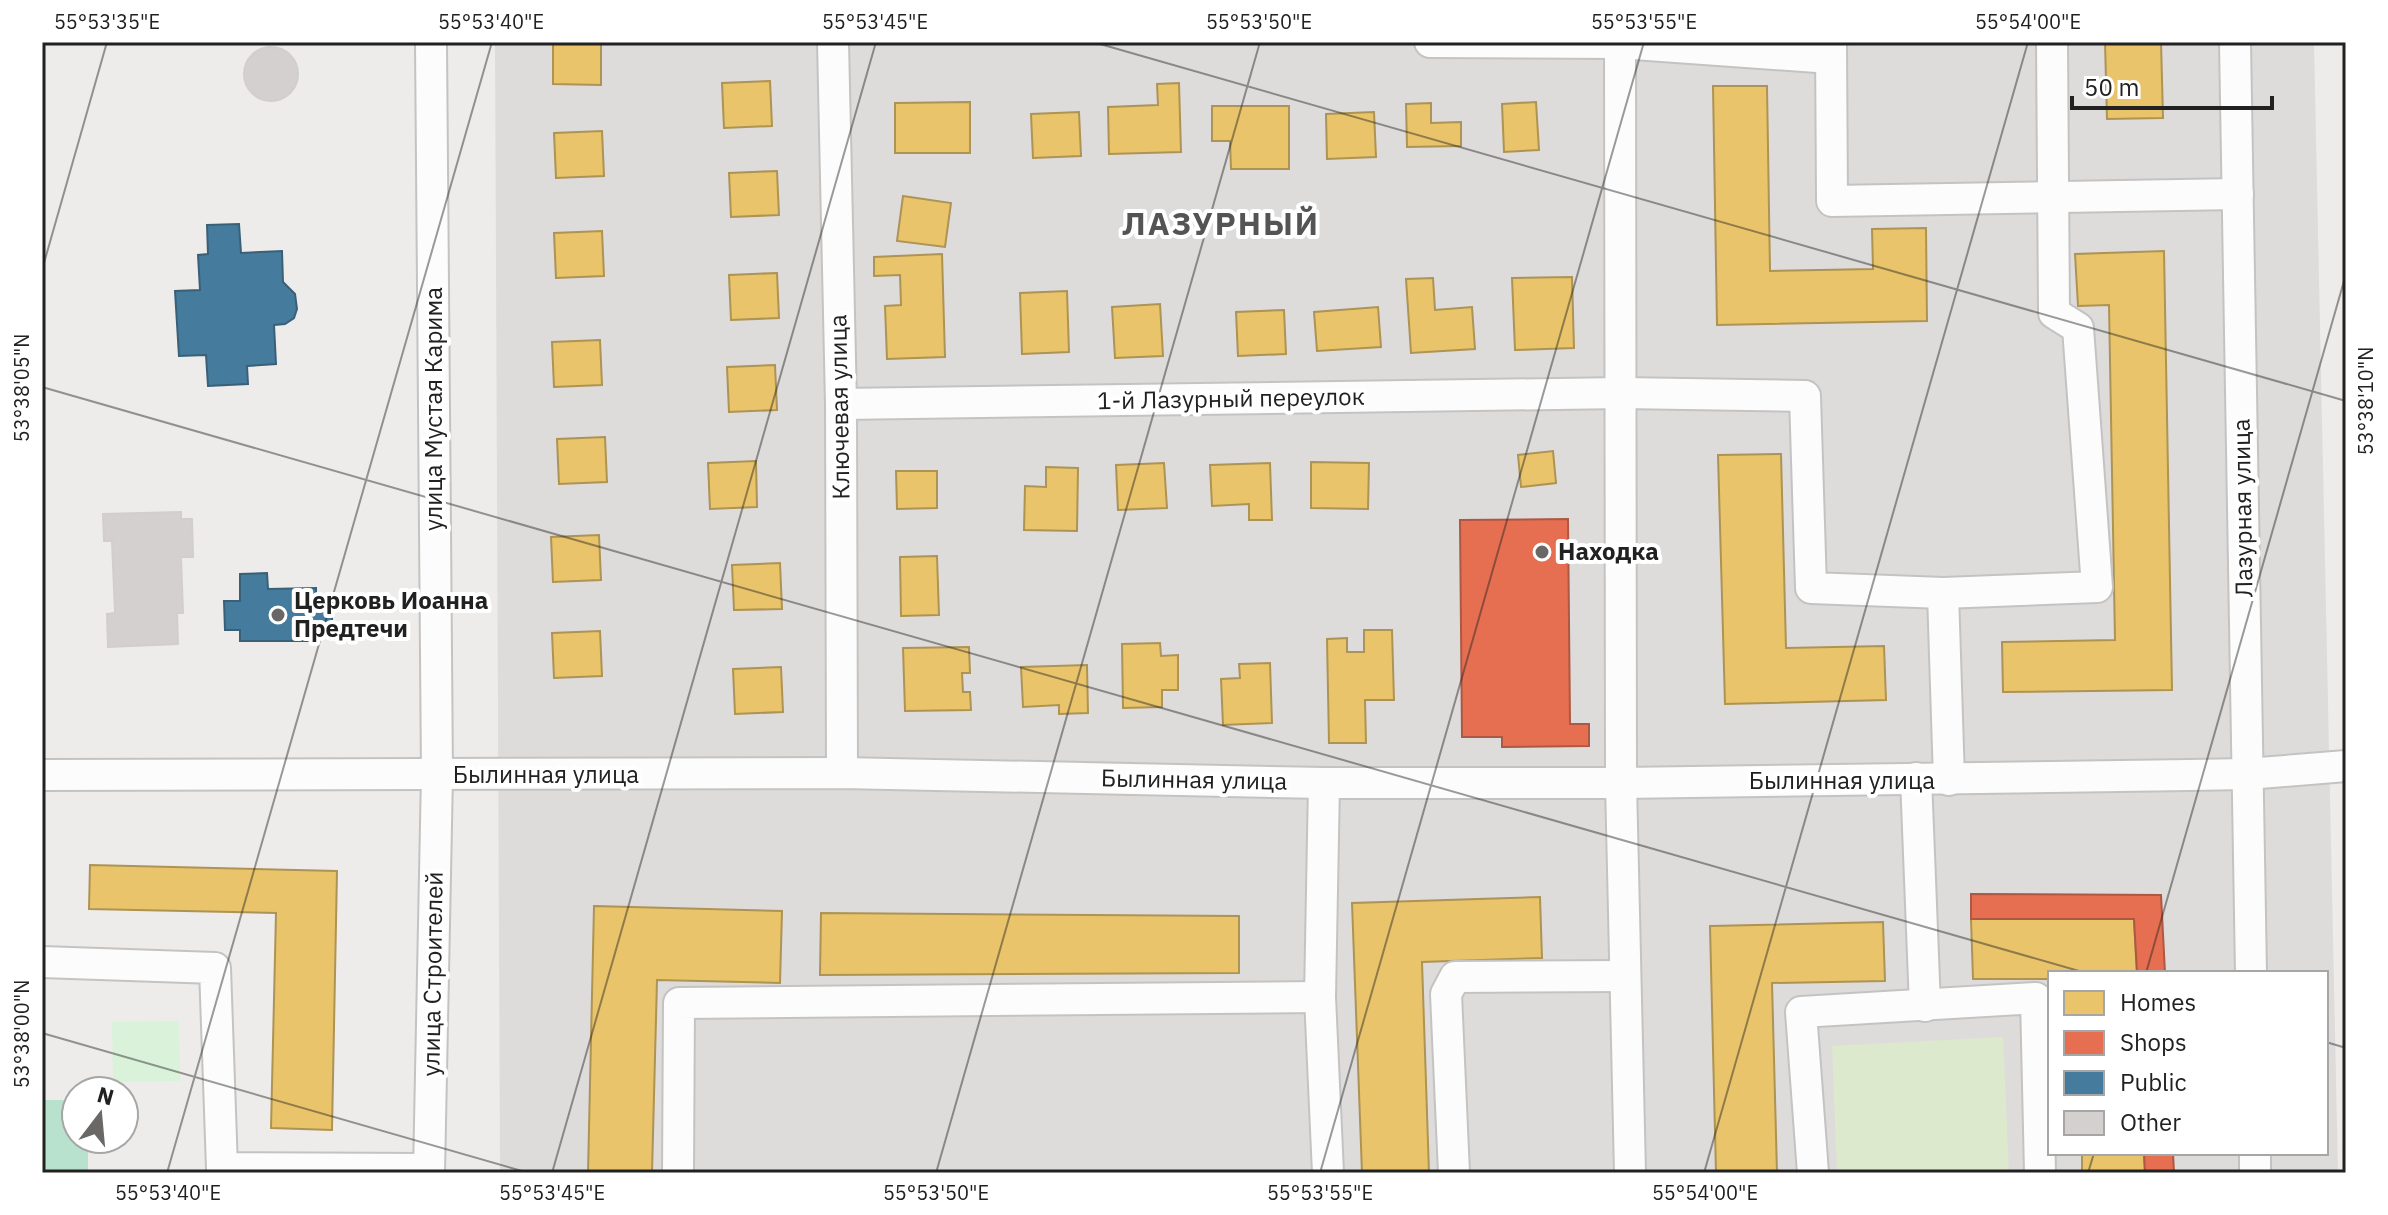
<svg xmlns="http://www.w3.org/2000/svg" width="2388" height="1215" viewBox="0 0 2388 1215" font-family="'IBM Plex Sans',sans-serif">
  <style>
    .residential { fill: #dedcdb; fill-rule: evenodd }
    .grass { fill: #dce9cc }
    .park { fill: #daf2da }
    .pitch { fill: #b9e2ce }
    .homes { fill: #e9c46a; stroke: #ad9354; stroke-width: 2 }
    .shops { fill: #e76f51; stroke: #ac5843; stroke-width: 2 }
    .public { fill: #457b9d; stroke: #3a6078; stroke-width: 2 }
    .building { fill: #d3d0cf; stroke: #d1cecc; stroke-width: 2 }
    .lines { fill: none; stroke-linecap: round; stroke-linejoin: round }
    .minor-casing { stroke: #c4c3c2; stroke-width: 34 }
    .minor { stroke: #fcfcfc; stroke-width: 30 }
    .ticks { fill: none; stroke: #212121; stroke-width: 2; stroke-opacity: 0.45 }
    .poi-dot { fill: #696867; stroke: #fff; stroke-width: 3 }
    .labels { text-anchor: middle; stroke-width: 8; stroke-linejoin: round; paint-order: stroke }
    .street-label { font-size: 24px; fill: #212121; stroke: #fff }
    .poi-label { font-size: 24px; font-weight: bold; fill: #212121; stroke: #fff; text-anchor: start }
    .district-label { font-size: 32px; font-weight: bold; letter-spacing: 2px; fill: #545454; stroke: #fff }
    .neatline { fill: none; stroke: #212121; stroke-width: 3 }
    .ticks-label { font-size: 20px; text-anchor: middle; fill: #212121 }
  </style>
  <rect width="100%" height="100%" fill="#eeecea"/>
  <path class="residential" d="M495,42H2314L2338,1173H500ZM2050,973H2326V1153H2050Z"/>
  <polygon class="grass" points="2003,1037 2009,1173 1837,1173 1832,1046"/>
  <polygon class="park" points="179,1021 180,1081 113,1082 112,1022"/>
  <polygon class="pitch" points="42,1100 76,1100 76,1139 88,1139 88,1173 42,1173"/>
  <g class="homes">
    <polygon points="553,42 601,42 601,85 553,84"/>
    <polygon points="2105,42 2161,42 2163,118 2107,119"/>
    <polygon points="770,81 772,126 724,128 722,83"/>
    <polygon points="1179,83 1181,152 1109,154 1108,107 1158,105 1157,84"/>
    <polygon points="1713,86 1767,86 1770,271 1873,269 1872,229 1926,228 1927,321 1717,325"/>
    <polygon points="970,102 970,153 895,153 895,103"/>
    <polygon points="1536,102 1539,150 1504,152 1502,104"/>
    <polygon points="1431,103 1431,123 1461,122 1461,146 1407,147 1406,104"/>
    <polygon points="1212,106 1289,106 1289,169 1231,169 1230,141 1212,141"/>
    <polygon points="1079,112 1081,156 1033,158 1031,114"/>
    <polygon points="1374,112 1376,157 1327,159 1326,114"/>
    <polygon points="602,131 604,176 556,178 554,133"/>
    <polygon points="777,171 779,215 731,217 729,173"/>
    <polygon points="903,196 951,203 945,247 897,241"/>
    <polygon points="602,231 604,276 556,278 554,233"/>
    <polygon points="2164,251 2172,690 2003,692 2002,642 2115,640 2109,305 2078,306 2075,254"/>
    <polygon points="942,254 945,357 887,359 885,306 901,305 900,275 874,276 874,257"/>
    <polygon points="777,273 779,318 731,320 729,275"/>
    <polygon points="1572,277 1574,348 1515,350 1512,278"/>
    <polygon points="1433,278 1435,310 1472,307 1475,349 1411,353 1406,279"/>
    <polygon points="1067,291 1069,352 1022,354 1020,293"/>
    <polygon points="1160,304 1163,356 1115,358 1112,307"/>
    <polygon points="1378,307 1381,347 1317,351 1314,312"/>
    <polygon points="1284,310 1286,354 1238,356 1236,312"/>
    <polygon points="600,340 602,385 554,387 552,342"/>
    <polygon points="775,365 777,410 729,412 727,367"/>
    <polygon points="605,437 607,482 559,484 557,439"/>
    <polygon points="1553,451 1556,483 1521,487 1518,455"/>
    <polygon points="1781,454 1786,648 1884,646 1886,700 1725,704 1718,455"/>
    <polygon points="756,461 757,507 710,509 708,463"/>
    <polygon points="1311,462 1369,463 1368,509 1311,508"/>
    <polygon points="1164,463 1167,508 1118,510 1116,465"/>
    <polygon points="1270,463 1272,520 1249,520 1249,504 1212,506 1210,465"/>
    <polygon points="1046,467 1078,468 1077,531 1024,530 1025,486 1046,487"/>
    <polygon points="896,471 937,471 937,508 897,509"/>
    <polygon points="599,535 601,580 553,582 551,537"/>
    <polygon points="937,556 939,615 901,616 900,557"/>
    <polygon points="780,563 782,609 734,610 732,565"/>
    <polygon points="1364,630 1392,630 1394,700 1365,700 1366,743 1329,743 1327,639 1347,638 1347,652 1364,652"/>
    <polygon points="600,631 602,676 554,678 552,633"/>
    <polygon points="1160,643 1161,656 1178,655 1178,690 1162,690 1162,707 1123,708 1122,644"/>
    <polygon points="969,647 970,673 962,673 963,692 970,692 971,710 905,711 903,648"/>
    <polygon points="1270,663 1272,723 1223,725 1221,679 1240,678 1239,664"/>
    <polygon points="1087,665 1088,713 1059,714 1059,705 1023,707 1021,667"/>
    <polygon points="781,667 783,712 735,714 733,669"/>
    <polygon points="90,865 337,871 332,1130 271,1128 276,913 89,909"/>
    <polygon points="1540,897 1542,958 1422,962 1429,1173 1362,1173 1352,903"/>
    <polygon points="594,906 782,911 780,983 657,980 652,1173 588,1173"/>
    <polygon points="821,913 1239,916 1239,973 820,975"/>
    <polygon points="1971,919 2134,919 2137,973 2050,973 2050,979 1973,979"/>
    <polygon points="1883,922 1885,981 1772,983 1777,1173 1716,1173 1710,926"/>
    <polygon points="2082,1153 2144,1153 2145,1173 2082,1173"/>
  </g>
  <g class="shops">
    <polygon points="1568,519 1570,724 1589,724 1589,746 1502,747 1502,737 1462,737 1460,520"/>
    <polygon points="1971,894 2161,895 2165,973 2137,973 2134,919 1971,919"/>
    <polygon points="2144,1153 2173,1153 2174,1173 2145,1173"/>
  </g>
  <g class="public">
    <polygon points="239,224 241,253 282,251 283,282 295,294 297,309 294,318 285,324 274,325 276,364 247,366 248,384 208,386 206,355 179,356 175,291 200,290 198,255 208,254 207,225"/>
    <polygon points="267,573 268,589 316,588 316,601 332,601 332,629 316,629 317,641 240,641 240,630 225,630 224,601 240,601 240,574"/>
  </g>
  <g class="building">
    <circle cx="271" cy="74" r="27"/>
    <polygon points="181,512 181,519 192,519 193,557 181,557 183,613 177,613 178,644 108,647 107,614 115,613 112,541 104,541 103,514"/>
  </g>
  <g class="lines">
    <defs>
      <g id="minor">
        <polyline points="833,42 841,404 842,773"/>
        <polyline points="1430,42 1620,43 1831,58"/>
        <polyline points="1620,42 1621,783 1630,1173"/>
        <polyline points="1831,42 1832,201 2238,194"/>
        <polyline points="2235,42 2251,973"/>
        <polyline points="841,404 1622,393 1805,396 1811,588 1943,593 1949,780"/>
        <polyline points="1943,593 2097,587 2078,328 2054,313 2052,42"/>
        <polyline points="42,775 842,773 1324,783 1621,783 2190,775 2247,774 2346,766"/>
        <polyline points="1916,778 1925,1006"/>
        <polyline points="1324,783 1320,997 1328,1173"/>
        <polyline points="42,962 215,968 222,1168 429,1169"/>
        <polyline points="2255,1153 2255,1173"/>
        <polyline points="429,1173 437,775 431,42"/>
        <polyline points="678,1173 679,1003 1320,997"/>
        <polyline points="1454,1173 1446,994 1455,977 1625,976"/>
        <polyline points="1813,1173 1801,1012 2036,998 2040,1173"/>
      </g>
    </defs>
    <use href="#minor" class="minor-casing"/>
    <use href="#minor" class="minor"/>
  </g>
  <path class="ticks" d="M1093,42L2346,401M42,270L107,42M42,387L2086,973M2146,973L2346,274M42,1033L529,1173M2326,1042L2346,1048M167,1173L492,42M552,1173L876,42M936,1173L1260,42M1320,1173L1644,42M1704,1173L2028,42M2088,1173L2094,1153"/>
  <g class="poi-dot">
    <circle cx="1542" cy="552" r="8"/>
    <circle cx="278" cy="615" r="8"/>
  </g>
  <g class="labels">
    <g class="street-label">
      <text transform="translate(1231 399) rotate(-1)" y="8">1-й Лазурный переулок</text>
      <text transform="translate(840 407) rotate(-91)" y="8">Ключевая улица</text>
      <text transform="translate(434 409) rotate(-90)" y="8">улица Мустая Карима</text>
      <text transform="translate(2243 508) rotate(-91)" y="8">Лазурная улица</text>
      <text x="546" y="783">Былинная улица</text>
      <text transform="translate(1194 780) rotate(1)" y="8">Былинная улица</text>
      <text x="1842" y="789">Былинная улица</text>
      <text transform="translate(433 974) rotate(-89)" y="8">улица Строителей</text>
    </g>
    <g class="poi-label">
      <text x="1558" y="560">Находка</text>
      <text x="294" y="609">Церковь Иоанна<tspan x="294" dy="28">Предтечи</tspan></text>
    </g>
    <g class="district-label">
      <text x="1221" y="235">ЛАЗУРНЫЙ</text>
    </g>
  </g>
  <rect width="2388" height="1215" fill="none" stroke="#ffffff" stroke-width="88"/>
  <rect x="2048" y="971" width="280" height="184" fill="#ffffff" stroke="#a6a6a6" stroke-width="2"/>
  <rect x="2064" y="991" width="40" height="24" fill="#e9c46a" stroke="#a6a6a6" stroke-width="2"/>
  <text x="2120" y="1011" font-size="24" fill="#212121">Homes</text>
  <rect x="2064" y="1031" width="40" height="24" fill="#e76f51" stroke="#a6a6a6" stroke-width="2"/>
  <text x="2120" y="1051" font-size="24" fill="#212121">Shops</text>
  <rect x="2064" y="1071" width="40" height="24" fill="#457b9d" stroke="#a6a6a6" stroke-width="2"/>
  <text x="2120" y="1091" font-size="24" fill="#212121">Public</text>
  <rect x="2064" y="1111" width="40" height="24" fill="#d3d0cf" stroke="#a6a6a6" stroke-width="2"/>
  <text x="2120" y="1131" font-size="24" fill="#212121">Other</text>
  <g transform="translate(100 1115) rotate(16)"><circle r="38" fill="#ffffff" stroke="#a6a6a6" stroke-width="2"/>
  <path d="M0-6L14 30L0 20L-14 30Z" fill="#696867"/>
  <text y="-12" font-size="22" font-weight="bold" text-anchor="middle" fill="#212121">N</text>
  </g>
  <path d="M2072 96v12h200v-12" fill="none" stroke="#212121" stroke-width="4"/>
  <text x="2084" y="96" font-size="24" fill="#212121" stroke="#ffffff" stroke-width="6" paint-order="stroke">50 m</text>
  <rect x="44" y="44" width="2300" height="1127" class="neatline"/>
  <g class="ticks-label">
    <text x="107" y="29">55°53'35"E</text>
    <text x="491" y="29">55°53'40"E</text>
    <text x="875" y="29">55°53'45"E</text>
    <text x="1259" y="29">55°53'50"E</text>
    <text x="1644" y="29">55°53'55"E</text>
    <text x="2028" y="29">55°54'00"E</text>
    <text transform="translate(22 388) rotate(-90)" y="7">53°38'05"N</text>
    <text transform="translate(2366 401) rotate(-90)" y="7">53°38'10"N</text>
    <text transform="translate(22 1034) rotate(-90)" y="7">53°38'00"N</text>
    <text x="168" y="1200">55°53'40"E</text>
    <text x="552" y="1200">55°53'45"E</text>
    <text x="936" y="1200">55°53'50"E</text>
    <text x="1320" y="1200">55°53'55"E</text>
    <text x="1705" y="1200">55°54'00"E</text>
  </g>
</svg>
